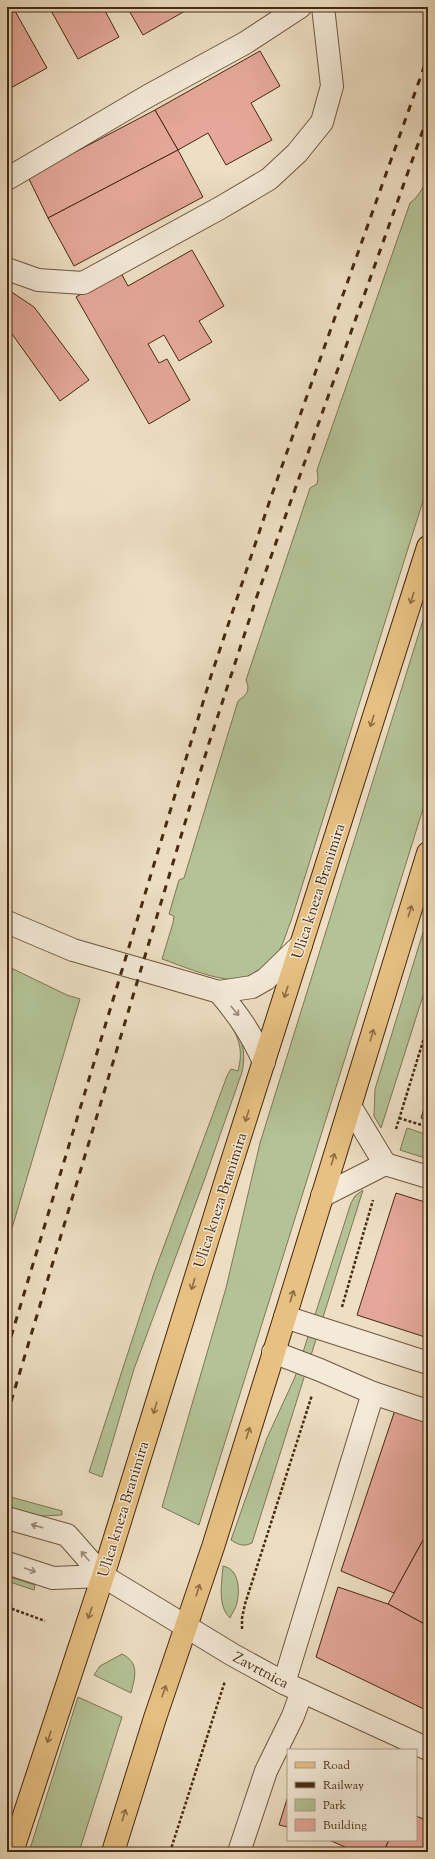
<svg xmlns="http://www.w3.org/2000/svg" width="435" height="1859" viewBox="0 0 435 1859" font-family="'Sorts Mill Goudy',serif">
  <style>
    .green { fill: #b4c397; stroke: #7d7654 }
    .building { fill: #e4a799; stroke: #462910 }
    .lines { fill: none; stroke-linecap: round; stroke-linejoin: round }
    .minor-casing { stroke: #70563d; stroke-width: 24 }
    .major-casing { stroke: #462910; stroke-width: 24 }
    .path { stroke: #462910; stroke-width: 2.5; stroke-dasharray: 3 2; stroke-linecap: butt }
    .minor { stroke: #f4ead9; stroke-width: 22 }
    .major { stroke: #e7c082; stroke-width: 22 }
    .rail { stroke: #462910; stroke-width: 3; stroke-dasharray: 7 7; stroke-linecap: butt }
    .oneway { stroke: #8e6d43 }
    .oneway2 { stroke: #9d8a74 }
    .labels { text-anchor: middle; stroke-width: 3; stroke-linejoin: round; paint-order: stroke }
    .street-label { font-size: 15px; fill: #462910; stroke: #f4ead9 }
  </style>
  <rect width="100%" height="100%" fill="#eedfc4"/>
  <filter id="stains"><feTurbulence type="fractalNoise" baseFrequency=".005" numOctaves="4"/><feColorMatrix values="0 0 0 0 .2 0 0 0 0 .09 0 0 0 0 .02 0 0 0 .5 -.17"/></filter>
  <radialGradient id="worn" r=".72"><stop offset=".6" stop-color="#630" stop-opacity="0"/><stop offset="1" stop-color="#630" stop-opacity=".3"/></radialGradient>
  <g class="green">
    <path d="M428,156V485L291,921C287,930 285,939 281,947C272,967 248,983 226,979C205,976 182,966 162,959L173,923L174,916L169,914L179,880L184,878L238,701C248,694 250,690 246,680L310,488L317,484L318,478L317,470L410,203C418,197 426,185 427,175C428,167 424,166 428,156Z"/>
    <polygon points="428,604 428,793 199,1525 162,1507 226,1288 260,1143"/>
    <polygon points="428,916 428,980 381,1128 374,1116 375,1089"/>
    <polygon points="7,966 67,995 80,999 7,1245"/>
    <path d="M230,1019C241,1040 247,1048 242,1072L205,1178L134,1369L102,1477L89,1472L154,1273L227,1076L231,1069L238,1071C243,1052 240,1039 229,1023Z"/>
    <polygon points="407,1128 428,1135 428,1159 400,1150"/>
    <path d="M363,1190L252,1543C243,1547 239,1545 231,1540L267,1438L295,1377L351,1203L355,1196Z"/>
    <polygon points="7,1496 62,1511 62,1515 41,1516 7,1508"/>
    <path d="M223,1566C239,1569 240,1589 237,1603C236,1608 232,1613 230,1618C217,1606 222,1582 223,1566Z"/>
    <polygon points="7,1576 35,1585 34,1590 7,1581"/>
    <path d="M122,1654C140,1663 135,1677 131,1693L94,1675L100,1666Z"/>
    <polygon points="78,1697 122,1717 79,1852 29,1852"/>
  </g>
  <g class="building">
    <polygon points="49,7 103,7 119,37 78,59"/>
    <polygon points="127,7 192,7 143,35"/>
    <polygon points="15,11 47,68 7,90 7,15"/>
    <polygon points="260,51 280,86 251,103 272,140 226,165 208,133 178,150 155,110"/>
    <polygon points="155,110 178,150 48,218 28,177"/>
    <polygon points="178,150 203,197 74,266 48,218"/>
    <polygon points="192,250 224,306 199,321 212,342 179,361 164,335 148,344 159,363 167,359 190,400 149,424 76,297 120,271 128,286"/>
    <polygon points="7,289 34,307 89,380 60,401 7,327"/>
    <polygon points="428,1096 428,1121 421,1118"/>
    <polygon points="396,1193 428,1203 428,1338 357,1315"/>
    <polygon points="428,1408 428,1531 394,1593 341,1571 395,1410"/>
    <polygon points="428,1531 428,1626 388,1604"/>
    <polygon points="338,1587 388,1604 428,1626 428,1711 316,1657"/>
    <polygon points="288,1796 288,1827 279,1825"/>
    <polygon points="416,1816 428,1821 428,1852 383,1852 389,1840 416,1840"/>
    <polygon points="329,1840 389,1840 383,1852 351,1852 352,1850"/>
  </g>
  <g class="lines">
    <defs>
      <g id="minor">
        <polyline points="7,179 148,96 245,43 300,7"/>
        <polyline points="7,269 38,280 83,283 220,208 269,179 297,153 322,122 332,86 323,7"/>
        <polyline points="7,922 73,950 219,992"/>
        <path d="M264,1062C251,1033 239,1016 219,992L252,987L266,979L301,945"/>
        <polyline points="350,1106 385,1164 428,1177"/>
        <polyline points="322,1196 385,1164"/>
        <polyline points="285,1317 428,1363"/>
        <polyline points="273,1352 320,1370 373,1393"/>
        <polyline points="7,1518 67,1535 103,1576 233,1655 284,1683 428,1749"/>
        <polyline points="7,1563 53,1578 103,1576"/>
        <polyline points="284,1683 373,1393 427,1411"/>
        <polyline points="239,1852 266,1771 293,1716 302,1691"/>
      </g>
      <g id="major">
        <polyline points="12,1852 103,1576 226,1180 428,547"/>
        <polyline points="113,1852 155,1718 213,1547 285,1317 428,853"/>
      </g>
    </defs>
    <use href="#minor" class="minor-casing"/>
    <use href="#major" class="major-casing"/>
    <g class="path">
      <polyline points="399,1118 428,1127"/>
      <polyline points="396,1129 428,1025"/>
      <polyline points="342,1307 373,1200"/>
      <polyline points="7,1607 45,1621"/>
      <polyline points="242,1629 242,1618 245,1604 312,1395"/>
      <polyline points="170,1852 225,1681"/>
    </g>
    <use href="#minor" class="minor"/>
    <use href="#major" class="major"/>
    <g class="rail">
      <polyline points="7,1350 211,676 271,497 428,56"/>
      <polyline points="7,1415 209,743 257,596 428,116"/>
    </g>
  </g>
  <defs><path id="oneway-shaft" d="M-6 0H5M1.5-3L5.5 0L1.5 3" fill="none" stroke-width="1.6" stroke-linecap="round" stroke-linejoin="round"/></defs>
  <g class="oneway">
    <use href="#oneway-shaft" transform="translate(412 598) rotate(108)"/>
    <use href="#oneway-shaft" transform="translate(372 721) rotate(108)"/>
    <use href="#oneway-shaft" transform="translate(410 911) rotate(-73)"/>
    <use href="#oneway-shaft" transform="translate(286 992) rotate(108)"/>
    <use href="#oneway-shaft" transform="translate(372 1035) rotate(-73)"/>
    <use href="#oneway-shaft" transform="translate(247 1116) rotate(108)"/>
    <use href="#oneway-shaft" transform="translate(333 1159) rotate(-73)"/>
    <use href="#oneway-shaft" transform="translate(193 1284) rotate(107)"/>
    <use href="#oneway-shaft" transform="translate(292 1296) rotate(-73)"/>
    <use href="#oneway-shaft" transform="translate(155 1408) rotate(107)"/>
    <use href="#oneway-shaft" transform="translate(248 1433) rotate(-73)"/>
    <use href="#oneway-shaft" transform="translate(198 1590) rotate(-72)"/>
    <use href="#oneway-shaft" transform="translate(90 1613) rotate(109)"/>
    <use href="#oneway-shaft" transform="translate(164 1691) rotate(-71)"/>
    <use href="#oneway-shaft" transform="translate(49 1737) rotate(108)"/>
    <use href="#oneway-shaft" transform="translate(124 1815) rotate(-73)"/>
  </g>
  <g class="oneway2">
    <use href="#oneway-shaft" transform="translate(235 1011) rotate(49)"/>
    <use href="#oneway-shaft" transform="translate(37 1526) rotate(-164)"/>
    <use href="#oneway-shaft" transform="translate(85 1556) rotate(-131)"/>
    <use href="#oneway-shaft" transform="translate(30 1570) rotate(19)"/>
  </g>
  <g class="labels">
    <g class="street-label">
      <text transform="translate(318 891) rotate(-72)" y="5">Ulica kneza Branimira</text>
      <text transform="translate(220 1200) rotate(-72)" y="5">Ulica kneza Branimira</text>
      <text transform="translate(123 1509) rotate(-73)" y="5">Ulica kneza Branimira</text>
      <text transform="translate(261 1670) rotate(28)" y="5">Zavrtnica</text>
    </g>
  </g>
  <rect width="435" height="1859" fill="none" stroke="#eedfc4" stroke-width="24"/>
  <rect x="8" y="8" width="419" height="1843" fill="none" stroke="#462910" stroke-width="2"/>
  <rect x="12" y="12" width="411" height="1835" fill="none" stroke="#462910"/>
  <rect x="287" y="1749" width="130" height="92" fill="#f4ead9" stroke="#ae9d89"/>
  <rect x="295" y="1762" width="20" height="6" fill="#e7c082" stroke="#ae9d89"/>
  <text x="323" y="1769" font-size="12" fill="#462910">Road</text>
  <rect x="295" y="1782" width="20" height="6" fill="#462910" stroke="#ae9d89"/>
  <text x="323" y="1789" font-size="12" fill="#462910">Railway</text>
  <rect x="295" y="1799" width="20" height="12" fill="#b4c397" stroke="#ae9d89"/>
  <text x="323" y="1809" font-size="12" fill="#462910">Park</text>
  <rect x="295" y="1819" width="20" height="12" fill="#e4a799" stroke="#ae9d89"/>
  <text x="323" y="1829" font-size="12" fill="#462910">Building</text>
  <rect width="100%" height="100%" filter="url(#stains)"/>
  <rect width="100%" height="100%" fill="url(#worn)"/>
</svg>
